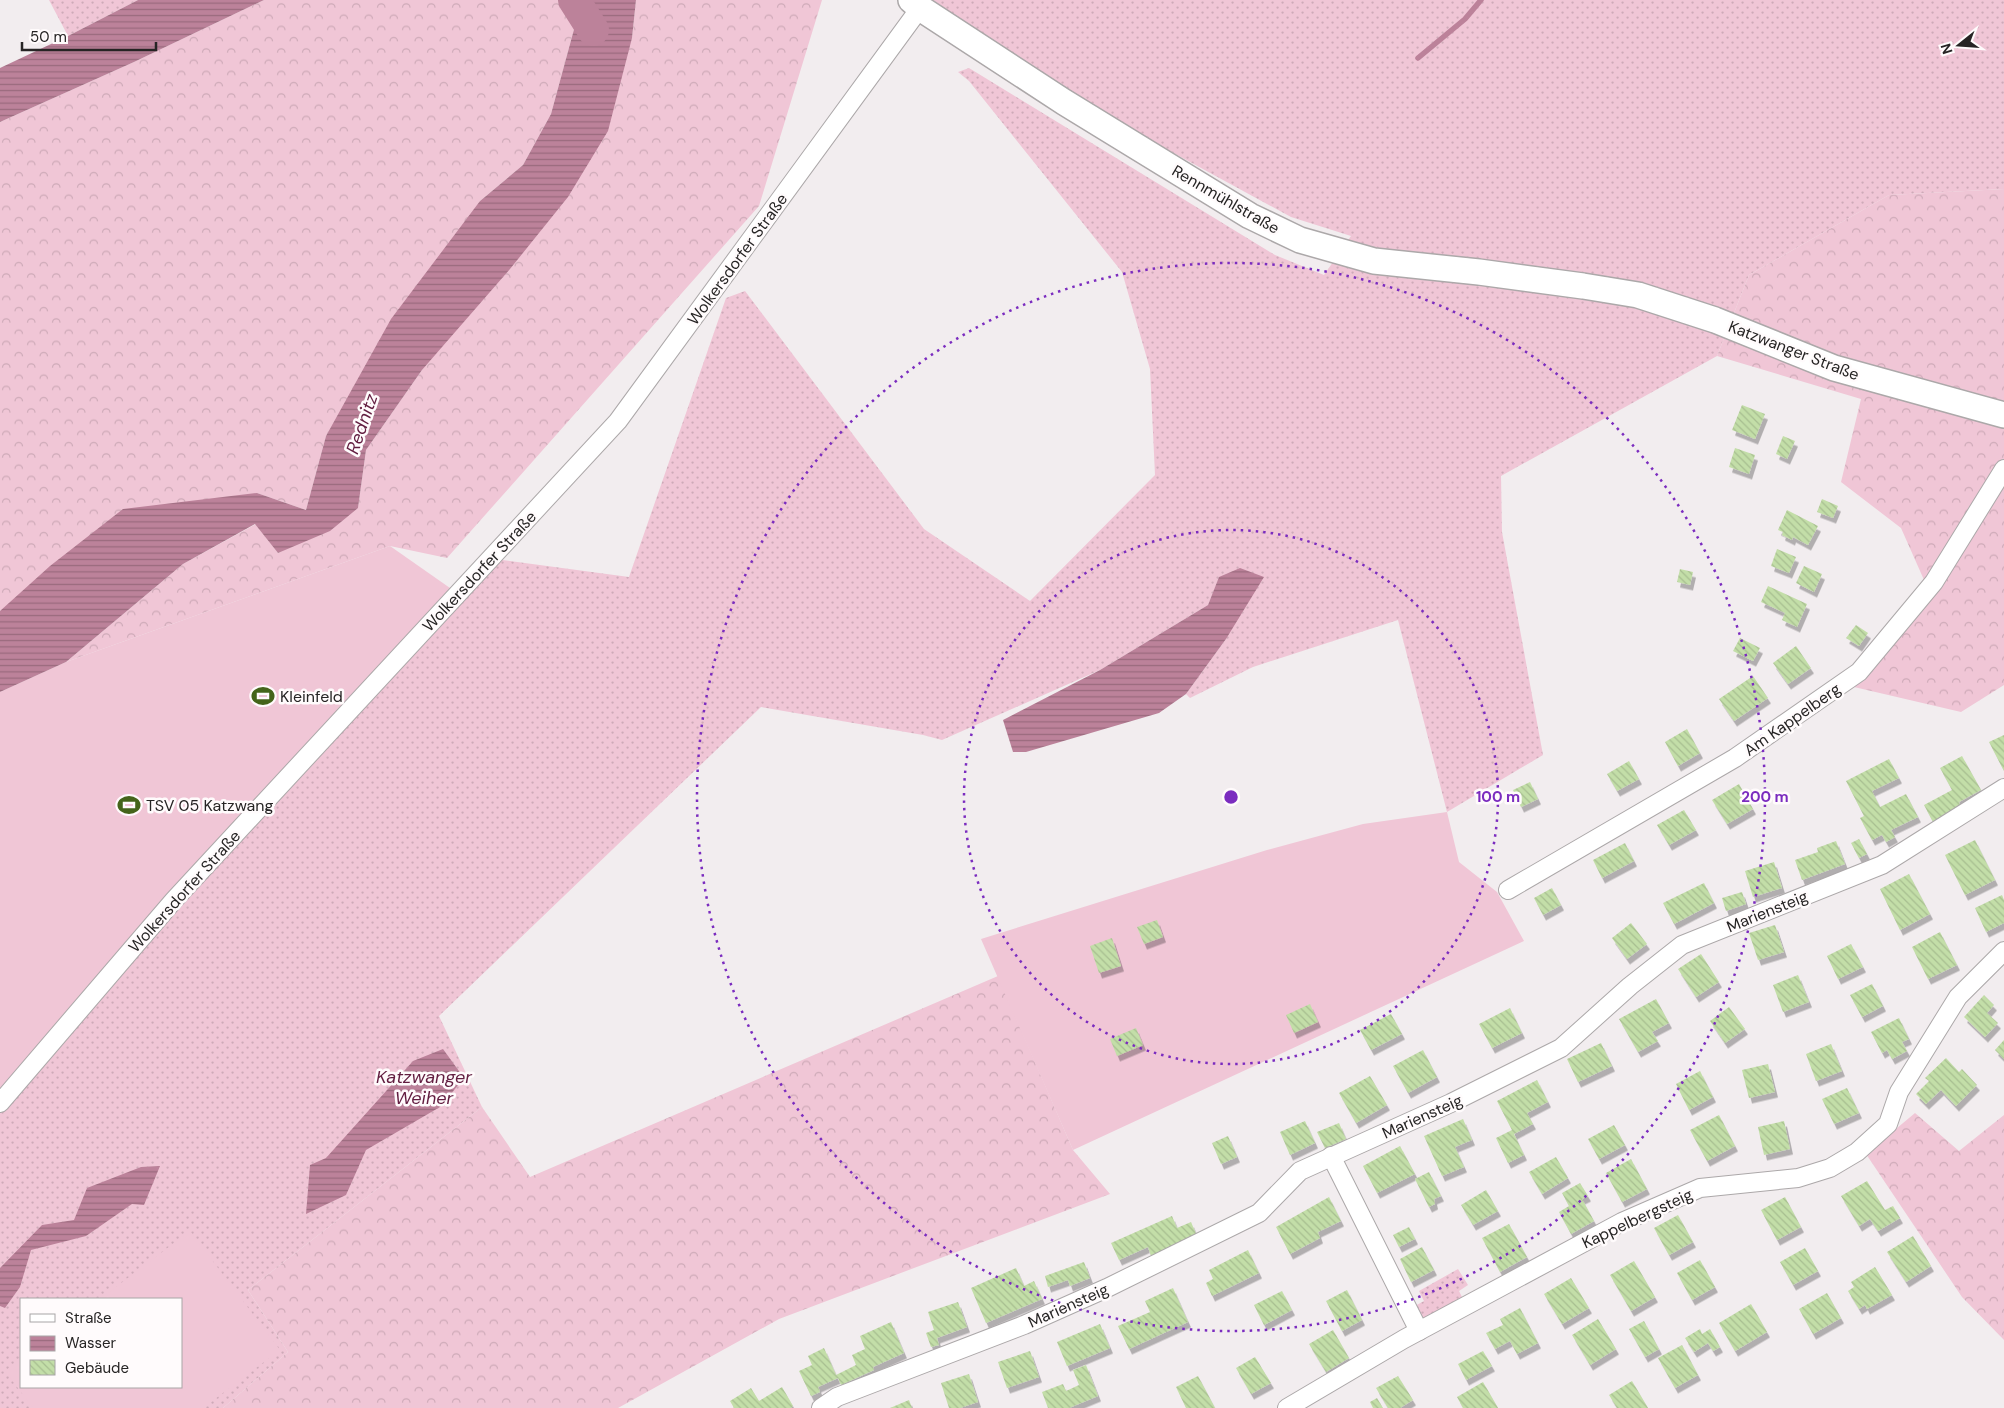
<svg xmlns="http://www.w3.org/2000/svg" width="2004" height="1408" viewBox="0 0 2004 1408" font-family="'DM Sans',sans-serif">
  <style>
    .grass { fill: url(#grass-dots); fill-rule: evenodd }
    .forest { fill: url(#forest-crowns) }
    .garden { fill: #f0c6d6 }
    .water { fill: url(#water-rules) }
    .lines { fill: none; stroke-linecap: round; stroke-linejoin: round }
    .stream { stroke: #bc829a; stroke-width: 5.5 }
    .river { stroke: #bc829a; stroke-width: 32 }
    .building { fill: url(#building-back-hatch); filter: url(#shadow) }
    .street-casing { stroke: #aca8a9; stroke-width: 20 }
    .secondary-casing { stroke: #aca8a9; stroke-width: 28 }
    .street { stroke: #fff; stroke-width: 18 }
    .secondary { stroke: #fff; stroke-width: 25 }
    .ring { fill: none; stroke: #7b2cbf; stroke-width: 2.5; stroke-dasharray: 2.5 5 }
    .labels { text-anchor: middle; stroke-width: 5; stroke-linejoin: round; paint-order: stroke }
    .street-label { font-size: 16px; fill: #262424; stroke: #fffbfc }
    .poi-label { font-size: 16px; fill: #262424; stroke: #fffbfc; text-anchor: start }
    .water-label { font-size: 18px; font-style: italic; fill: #621d40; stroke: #fffbfc }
    .centre { fill: #7b2cbf; stroke: #fffbfc; stroke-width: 2.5 }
    .ring-label { font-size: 15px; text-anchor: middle; font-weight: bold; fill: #7b2cbf; stroke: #fffbfc; stroke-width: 5; stroke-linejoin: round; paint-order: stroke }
  </style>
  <defs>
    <pattern id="grass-dots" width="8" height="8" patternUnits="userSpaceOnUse" patternTransform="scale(1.25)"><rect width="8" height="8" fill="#f0c6d6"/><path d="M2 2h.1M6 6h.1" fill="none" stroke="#ceaab8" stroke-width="1.8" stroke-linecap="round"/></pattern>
    <pattern id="forest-crowns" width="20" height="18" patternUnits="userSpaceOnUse" patternTransform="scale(1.25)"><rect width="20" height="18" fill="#f0c6d6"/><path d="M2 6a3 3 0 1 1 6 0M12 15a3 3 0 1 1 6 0" fill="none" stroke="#ceaab8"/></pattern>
    <pattern id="water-rules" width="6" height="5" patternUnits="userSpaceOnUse" patternTransform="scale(1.25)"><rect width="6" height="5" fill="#bc829a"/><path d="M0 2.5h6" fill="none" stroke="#996a7d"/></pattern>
    <pattern id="building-back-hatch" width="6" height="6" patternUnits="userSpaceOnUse" patternTransform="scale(1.25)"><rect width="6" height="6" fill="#c3dea8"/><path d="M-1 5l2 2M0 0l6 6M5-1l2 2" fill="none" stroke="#a7be90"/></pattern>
    <filter id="shadow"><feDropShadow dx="3" dy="5.5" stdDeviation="0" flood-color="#0004"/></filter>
  </defs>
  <rect width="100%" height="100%" fill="#f2edef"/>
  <g class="grass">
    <polygon points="49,0 138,0 68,36"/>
    <path d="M932,0H2004V189L1889,195L1749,275L1717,356L1501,476L1502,532L1543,755L1447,812L1398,620L1253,667L1190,698L1186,694L1226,639L1219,578L1208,605L1100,670L942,740L923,735L761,707L439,1016L482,1107L248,1290L288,1352L223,1408H0V1098L450,588L487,558L629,577L726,298L745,291L924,529L1030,601L1155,475L1150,369L1122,272L969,81L958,72L969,68L1275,255L1324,275L1351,236L1291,217L1093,109L985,43ZM21,1299H181V1387H21Z"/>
    <polygon points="1458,1269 1468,1285 1459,1291 1464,1301 1426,1322 1418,1315 1413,1307 1424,1301 1419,1291"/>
  </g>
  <g class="forest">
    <polygon points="264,0 578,0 576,22 551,114 523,165 480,201 326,436 306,510 257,493 0,611 0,122 134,62"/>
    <polygon points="636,0 822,0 759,206 447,558 390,546 66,662 183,564 256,524 278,553 358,508 366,450 422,370 632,38"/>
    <polygon points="2004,189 2004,685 1961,712 1854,687 1932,598 1901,528 1841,482 1861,399 1717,356 1749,275 1889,195"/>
    <polygon points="998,976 1073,1150 1110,1194 779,1319 618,1408 223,1408 288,1352 248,1290 482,1107 530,1177"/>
    <polygon points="1915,1113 1959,1151 2004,1115 2004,1340 1962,1297 1866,1154"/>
  </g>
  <g class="garden">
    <polygon points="390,546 450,588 0,1098 0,692 66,662"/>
    <polygon points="1447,812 1459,862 1497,892 1524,941 1073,1150 981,939 1267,850 1363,824"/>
    <polygon points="190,1231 280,1350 203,1408 33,1408 5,1371 21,1359 21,1387 181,1387 181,1299 100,1299"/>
  </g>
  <g class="water">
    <polygon points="138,0 264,0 134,62 0,122 0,68 68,36"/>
    <polygon points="578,0 636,0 632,38 608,131 568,197 510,269 422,370 366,450 358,508 330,531 278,553 255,524 183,564 66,662 0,692 0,611 50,566 123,509 257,493 306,510 326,436 391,319 480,201 523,165 551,114 576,22"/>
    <polygon points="1240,568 1264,577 1226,639 1186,694 1159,713 1026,752 1013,752 1003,720 1100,670 1208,605 1219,577"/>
    <polygon points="443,1049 464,1078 440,1107 366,1150 346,1195 306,1214 310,1165 326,1158 413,1061"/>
    <polygon points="160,1166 144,1205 132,1204 86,1236 31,1250 20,1287 5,1308 0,1306 0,1268 42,1225 74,1220 87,1188 141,1167"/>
  </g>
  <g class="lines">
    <polyline class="stream" points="1418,58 1465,19 1481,0"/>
    <polyline class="river" points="574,0 593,30"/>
  </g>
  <g class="building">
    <polygon points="1742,405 1765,414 1755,439 1732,430"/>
    <polygon points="1783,436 1795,441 1787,459 1776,454"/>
    <polygon points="1735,448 1755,455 1749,474 1729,467"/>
    <polygon points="1822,499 1838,506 1833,518 1817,512"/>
    <polygon points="1787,510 1818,526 1808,545 1793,537 1792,540 1782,535 1783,532 1778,530"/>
    <polygon points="1777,549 1796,557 1789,573 1771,566"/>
    <polygon points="1804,566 1822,574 1814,592 1796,583"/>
    <polygon points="1680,569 1693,572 1690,585 1677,582"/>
    <polygon points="1768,586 1807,604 1797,627 1782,620 1785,613 1761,602"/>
    <polygon points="1856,625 1868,633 1859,646 1846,638"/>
    <polygon points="1740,638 1760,648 1753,661 1733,651"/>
    <polygon points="1796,646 1811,668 1788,684 1773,663"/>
    <polygon points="1753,676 1768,698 1734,721 1719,699"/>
    <polygon points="1687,729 1700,753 1678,766 1665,742"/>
    <polygon points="2004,735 2004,771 1989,742"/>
    <polygon points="1962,756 1981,790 1959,802 1961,807 1933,822 1924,805 1952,790 1940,768"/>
    <polygon points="1889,759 1899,778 1872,791 1880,807 1906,794 1918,817 1891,830 1895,837 1886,842 1882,835 1872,840 1860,818 1864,816 1846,781"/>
    <polygon points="1629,761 1639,779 1617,791 1607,774"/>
    <polygon points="1530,782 1538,799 1521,807 1513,790"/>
    <polygon points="1739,784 1753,809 1727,824 1712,800"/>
    <polygon points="1684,810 1696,830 1669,845 1657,825"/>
    <polygon points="1859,839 1867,854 1859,858 1851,843"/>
    <polygon points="1975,840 1995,880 1965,895 1945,855"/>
    <polygon points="1836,841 1845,864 1802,880 1795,860 1818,852 1817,848"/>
    <polygon points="1625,843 1634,861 1602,878 1593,860"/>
    <polygon points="1774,862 1782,888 1753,897 1745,871"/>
    <polygon points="1909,874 1930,914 1900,930 1880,889"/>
    <polygon points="1704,883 1714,903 1674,924 1663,903"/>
    <polygon points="1552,888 1561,905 1543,915 1534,898"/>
    <polygon points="1742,892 1746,904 1726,911 1722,898"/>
    <polygon points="2002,895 2004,900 2004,923 1986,932 1975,908"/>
    <polygon points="1157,920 1163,937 1144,944 1137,927"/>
    <polygon points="1631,923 1647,944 1627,959 1612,938"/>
    <polygon points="1775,925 1784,952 1758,960 1749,933"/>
    <polygon points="1940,932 1957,965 1928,979 1912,947"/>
    <polygon points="1112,938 1121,966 1099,973 1090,946"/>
    <polygon points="1851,944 1863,967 1838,979 1827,956"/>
    <polygon points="1701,954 1719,982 1696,997 1678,969"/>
    <polygon points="1798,975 1809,1002 1783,1012 1773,985"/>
    <polygon points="1872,984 1883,1006 1862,1017 1850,995"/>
    <polygon points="1984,995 1994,1005 1987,1013 1998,1023 1985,1037 1964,1017"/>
    <polygon points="1656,999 1669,1023 1652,1032 1658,1041 1638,1052 1619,1019"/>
    <polygon points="1310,1004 1318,1022 1294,1033 1286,1015"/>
    <polygon points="1729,1007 1745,1029 1725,1043 1710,1021"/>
    <polygon points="1510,1008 1522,1033 1492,1048 1479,1024"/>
    <polygon points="1391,1014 1402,1034 1371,1050 1360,1030"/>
    <polygon points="1899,1018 1909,1039 1902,1042 1907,1051 1892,1059 1887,1050 1882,1053 1871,1032"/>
    <polygon points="1136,1028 1143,1045 1117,1056 1110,1039"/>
    <polygon points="2004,1040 2004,1059 1995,1050"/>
    <polygon points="1601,1043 1612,1066 1578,1082 1567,1059"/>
    <polygon points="1831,1044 1842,1071 1816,1081 1806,1054"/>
    <polygon points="1423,1050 1437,1077 1408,1093 1393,1066"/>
    <polygon points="1946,1058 1959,1072 1962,1069 1977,1085 1956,1106 1941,1090 1926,1104 1916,1094 1929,1081 1925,1078"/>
    <polygon points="1768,1064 1775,1092 1749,1098 1742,1070"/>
    <polygon points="1700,1071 1713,1097 1689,1110 1676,1084"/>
    <polygon points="1370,1076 1387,1105 1356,1123 1339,1093"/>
    <polygon points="1537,1080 1548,1102 1527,1113 1533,1124 1514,1134 1524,1155 1508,1163 1496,1138 1512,1130 1497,1101"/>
    <polygon points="1847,1088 1859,1113 1834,1124 1822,1099"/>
    <polygon points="1719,1115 1735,1146 1707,1161 1690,1130"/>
    <polygon points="1463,1119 1472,1140 1455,1147 1464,1167 1442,1176 1424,1136"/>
    <polygon points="1305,1121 1315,1143 1290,1155 1280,1132"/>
    <polygon points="1784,1121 1790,1149 1764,1155 1758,1127"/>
    <polygon points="1339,1123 1346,1139 1325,1148 1317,1132"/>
    <polygon points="1614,1125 1625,1145 1599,1159 1588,1139"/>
    <polygon points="1228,1136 1237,1157 1221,1164 1212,1143"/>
    <polygon points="1400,1146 1415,1174 1377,1193 1363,1166"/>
    <polygon points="1556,1157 1568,1178 1542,1194 1529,1172"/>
    <polygon points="1631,1159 1647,1189 1622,1202 1606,1173"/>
    <polygon points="1429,1172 1441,1196 1434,1199 1435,1204 1429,1207 1415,1179"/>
    <polygon points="1867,1181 1885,1210 1893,1206 1900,1218 1878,1231 1870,1219 1859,1226 1841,1196"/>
    <polygon points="1580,1183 1588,1196 1582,1199 1594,1221 1571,1234 1559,1212 1569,1206 1562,1193"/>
    <polygon points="1486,1190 1498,1211 1473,1225 1461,1205"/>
    <polygon points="1329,1197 1341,1221 1318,1232 1320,1238 1290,1254 1276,1227"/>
    <polygon points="1785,1197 1801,1227 1777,1240 1761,1210"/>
    <polygon points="1678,1215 1693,1242 1669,1255 1654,1228"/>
    <polygon points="1172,1216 1177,1228 1191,1222 1197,1236 1151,1256 1148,1247 1119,1260 1111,1243"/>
    <polygon points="1509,1224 1527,1257 1500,1272 1482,1238"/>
    <polygon points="1409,1227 1415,1239 1399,1247 1393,1235"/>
    <polygon points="1913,1236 1931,1266 1906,1282 1887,1252"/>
    <polygon points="1422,1247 1434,1270 1411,1282 1400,1259"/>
    <polygon points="1805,1248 1818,1271 1793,1285 1780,1262"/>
    <polygon points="1248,1250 1259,1273 1212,1296 1206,1283 1213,1279 1209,1270"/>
    <polygon points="1700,1260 1715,1287 1692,1300 1677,1273"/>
    <polygon points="1634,1261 1655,1297 1631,1311 1610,1275"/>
    <polygon points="1084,1262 1090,1278 1070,1286 1068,1280 1048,1287 1045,1276"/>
    <polygon points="1875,1267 1892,1295 1867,1309 1865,1305 1859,1309 1848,1291 1854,1287 1851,1282"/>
    <polygon points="1016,1268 1024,1286 1034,1281 1042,1299 986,1323 971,1288"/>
    <polygon points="1571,1278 1589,1308 1562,1324 1544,1294"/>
    <polygon points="1173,1288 1188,1322 1129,1349 1118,1326 1150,1312 1145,1301"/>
    <polygon points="1347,1290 1362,1320 1342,1331 1326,1301"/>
    <polygon points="1282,1291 1292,1310 1264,1325 1254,1305"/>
    <polygon points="1827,1293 1841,1318 1813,1334 1799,1309"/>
    <polygon points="958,1302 967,1327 937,1338 939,1345 931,1347 926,1333 934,1330 928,1312"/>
    <polygon points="1751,1304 1767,1332 1735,1351 1719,1323"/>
    <polygon points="1520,1308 1538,1343 1517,1354 1510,1341 1495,1349 1486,1333 1503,1325 1500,1319"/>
    <polygon points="1598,1319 1616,1349 1590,1365 1572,1335"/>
    <polygon points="1644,1321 1659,1349 1645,1357 1629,1329"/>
    <polygon points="891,1322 904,1353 873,1367 874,1370 841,1385 838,1378 818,1387 820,1392 811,1396 799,1371 812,1365 808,1356 824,1348 836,1375 856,1365 852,1355 865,1349 860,1336"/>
    <polygon points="1100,1324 1110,1348 1067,1366 1057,1342"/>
    <polygon points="1700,1329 1702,1334 1710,1329 1720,1347 1713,1351 1708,1343 1694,1352 1685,1338"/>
    <polygon points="1333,1330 1349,1358 1326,1372 1309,1344"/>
    <polygon points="1682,1345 1698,1375 1675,1388 1658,1358"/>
    <polygon points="1030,1351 1039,1377 1007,1388 998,1362"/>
    <polygon points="1483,1351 1492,1366 1466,1380 1458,1364"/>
    <polygon points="1255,1357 1271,1383 1251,1394 1236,1368"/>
    <polygon points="1086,1365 1098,1396 1069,1408 1048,1408 1042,1392 1063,1384 1066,1391 1079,1385 1073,1370"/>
    <polygon points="969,1374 978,1402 960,1408 949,1408 941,1383"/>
    <polygon points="1198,1376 1215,1408 1186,1408 1176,1387"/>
    <polygon points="1398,1376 1413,1400 1400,1408 1388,1408 1376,1388"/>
    <polygon points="1632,1381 1648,1408 1617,1408 1609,1395"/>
    <polygon points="1483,1382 1498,1408 1463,1408 1457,1397"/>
    <polygon points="782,1387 793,1406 791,1408 734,1408 730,1401 751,1388 759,1401"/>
    <polygon points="1377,1398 1383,1408 1373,1408 1370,1402"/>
    <polygon points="909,1400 912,1408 890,1408"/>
  </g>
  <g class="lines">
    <defs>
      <g id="street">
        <polyline points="1508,890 1735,758 1859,672 1934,582 2004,469"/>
        <polyline points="0,1103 174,900 618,421 920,8"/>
        <polyline points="1331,1156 1419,1331"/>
        <polyline points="821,1408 837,1397 1024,1325 1107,1288 1259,1213 1300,1171 1451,1103 1561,1048 1630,986 1682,945 1882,865 2004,788"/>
        <polyline points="1287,1408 1404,1339 1622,1222 1700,1188 1798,1178 1830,1168 1857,1152 1888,1124 1899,1092 1958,997 2004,951"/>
      </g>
      <polyline id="secondary" points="911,0 920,8 1064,102 1250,216 1300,240 1374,261 1479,272 1583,286 1638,295 1715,320 1834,368 2004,415"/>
    </defs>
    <use href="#street" class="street-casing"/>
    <use href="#secondary" class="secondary-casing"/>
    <use href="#street" class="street"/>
    <use href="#secondary" class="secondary"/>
  </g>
  <g class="ring">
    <circle cx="1231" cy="797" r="267"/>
    <circle cx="1231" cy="797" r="534"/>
  </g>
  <defs>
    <symbol id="stadium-bare" viewBox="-9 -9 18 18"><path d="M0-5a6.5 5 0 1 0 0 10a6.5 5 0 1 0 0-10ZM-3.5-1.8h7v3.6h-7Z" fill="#44641a" stroke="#fffbfc" stroke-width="2.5" paint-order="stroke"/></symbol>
  </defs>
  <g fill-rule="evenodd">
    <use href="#stadium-bare" x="247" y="680" width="32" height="32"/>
    <use href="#stadium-bare" x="113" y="789" width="32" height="32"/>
  </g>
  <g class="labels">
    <g class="street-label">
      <text transform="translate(1226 199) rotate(30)" y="6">Rennmühlstraße</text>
      <text transform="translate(737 259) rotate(-54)" y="6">Wolkersdorfer Straße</text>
      <text transform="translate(1794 350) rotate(21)" y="6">Katzwanger Straße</text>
      <text transform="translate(479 571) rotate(-47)" y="6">Wolkersdorfer Straße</text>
      <text transform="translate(1792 719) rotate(-35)" y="6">Am Kappelberg</text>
      <text transform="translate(184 891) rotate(-48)" y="6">Wolkersdorfer Straße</text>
      <text transform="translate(1767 911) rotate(-22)" y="6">Mariensteig</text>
      <text transform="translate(1422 1116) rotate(-24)" y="6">Mariensteig</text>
      <text transform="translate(1637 1218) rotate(-25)" y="6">Kappelbergsteig</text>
      <text transform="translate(1068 1305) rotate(-24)" y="6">Mariensteig</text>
    </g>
    <g class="poi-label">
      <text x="280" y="702">Kleinfeld</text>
      <text x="146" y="811">TSV 05 Katzwang</text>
    </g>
    <g class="water-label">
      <text transform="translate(362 424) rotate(-71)" y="6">Rednitz</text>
      <text x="424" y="1083">Katzwanger<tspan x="424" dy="21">Weiher</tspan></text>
    </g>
  </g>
  <circle cx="1231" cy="797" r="8" class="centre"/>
  <g class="ring-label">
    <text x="1498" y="802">100 m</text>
    <text x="1765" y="802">200 m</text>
  </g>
  <rect x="20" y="1298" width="162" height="90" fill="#fffbfc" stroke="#a8a5a6"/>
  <rect x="30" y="1314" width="25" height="8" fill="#ffffff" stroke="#a8a5a6"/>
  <text x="65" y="1323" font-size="15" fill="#262424">Straße</text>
  <rect x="30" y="1336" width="25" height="15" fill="url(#water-rules)" stroke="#a8a5a6"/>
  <text x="65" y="1348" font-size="15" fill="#262424">Wasser</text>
  <rect x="30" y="1360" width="25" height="15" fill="url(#building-back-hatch)" stroke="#a8a5a6"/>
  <text x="65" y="1373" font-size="15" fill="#262424">Gebäude</text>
  <g transform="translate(1959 45) rotate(253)" stroke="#fffbfc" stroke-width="4" paint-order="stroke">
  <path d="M0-4L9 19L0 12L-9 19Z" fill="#262424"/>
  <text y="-8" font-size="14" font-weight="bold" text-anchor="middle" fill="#262424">N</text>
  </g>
  <path d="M22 42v8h134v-8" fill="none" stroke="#262424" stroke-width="2.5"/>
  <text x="30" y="42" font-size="15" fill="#262424" stroke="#fffbfc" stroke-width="4" paint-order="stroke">50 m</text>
</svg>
